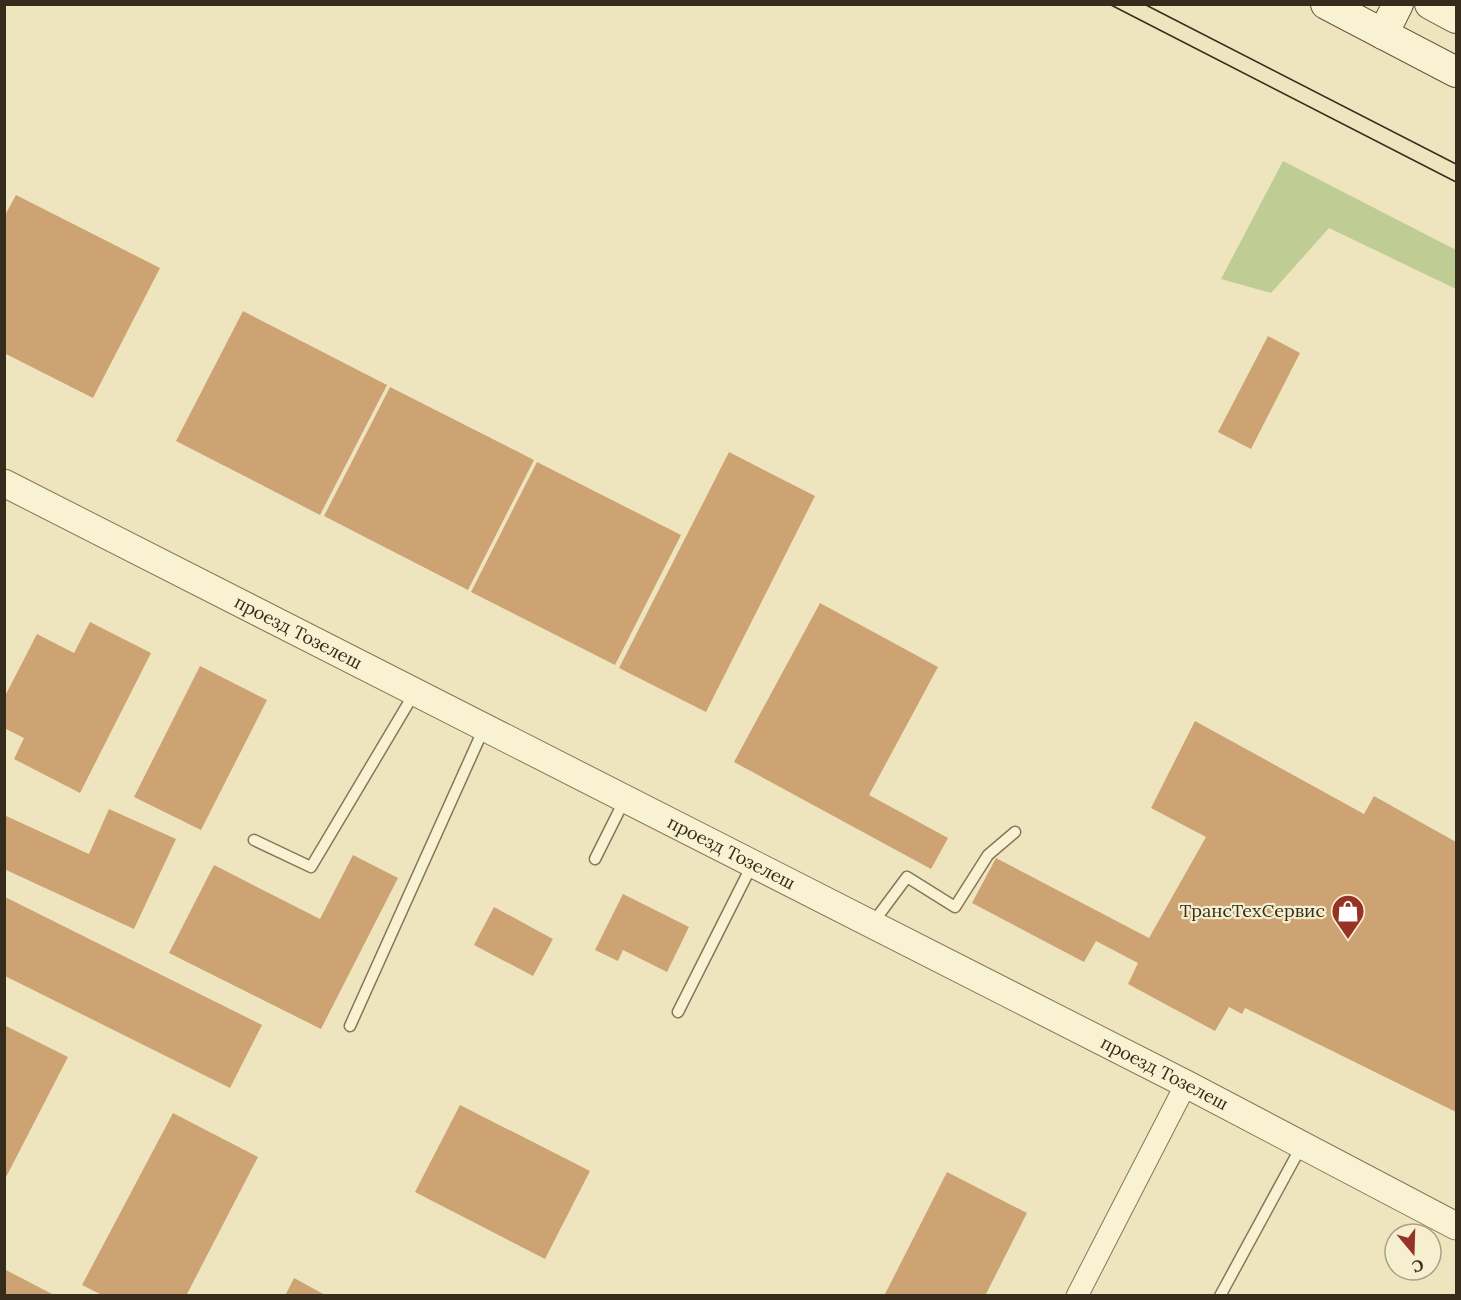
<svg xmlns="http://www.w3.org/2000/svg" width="1461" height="1300" viewBox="0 0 1461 1300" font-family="Lora,serif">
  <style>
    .green { fill: #bfcc93 }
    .building { fill: #cda374 }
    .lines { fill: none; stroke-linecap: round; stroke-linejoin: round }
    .service-casing { stroke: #877657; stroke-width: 13 }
    .minor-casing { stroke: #877657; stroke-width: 23 }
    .tertiary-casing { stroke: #877657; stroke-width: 29 }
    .secondary-casing { stroke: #69573b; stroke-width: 32 }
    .service { stroke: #f9f2d2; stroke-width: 10 }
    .minor { stroke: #f9f2d2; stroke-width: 21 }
    .tertiary { stroke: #f9f2d2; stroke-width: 27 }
    .secondary { stroke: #f9f2d2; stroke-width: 30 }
    .tram { stroke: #362c1c; stroke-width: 1.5 }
    .labels { text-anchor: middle; stroke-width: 4.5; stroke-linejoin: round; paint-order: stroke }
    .street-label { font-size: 18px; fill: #362c1c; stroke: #f6efcf }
    .poi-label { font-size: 18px; fill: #362c1c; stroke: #f6efcf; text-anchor: end }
  </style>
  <rect width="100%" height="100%" fill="#eee5bf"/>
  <polygon class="green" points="1283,161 1456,250 1456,289 1329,228 1271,293 1221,279"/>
  <g class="building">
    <polygon points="16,195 160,268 93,398 4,353 4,217"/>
    <polygon points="243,311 387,385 320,515 176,441"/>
    <polygon points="1268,336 1300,353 1251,449 1218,432"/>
    <polygon points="390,387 534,460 468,590 324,516"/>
    <polygon points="729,452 815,496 706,712 619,668"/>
    <polygon points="537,462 681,535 615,665 471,592"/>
    <polygon points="820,603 938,667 869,795 948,838 931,869 734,762"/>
    <polygon points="90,622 151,653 80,793 14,759 24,738 4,728 4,698 37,634 74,653"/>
    <polygon points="200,666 267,700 201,830 134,797"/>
    <polygon points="1195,721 1364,814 1374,796 1456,842 1456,1112 1245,1008 1242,1014 1229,1007 1215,1031 1128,984 1138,963 1096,941 1084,962 972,903 996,858 1149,938 1206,837 1151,808"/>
    <polygon points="109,809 176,839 134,929 4,869 4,815 89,854"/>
    <polygon points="353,855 398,878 321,1029 169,953 214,865 320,919"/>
    <polygon points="623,894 689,927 667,972 623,950 618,961 595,950"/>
    <polygon points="5,897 262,1025 230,1088 5,976"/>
    <polygon points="494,907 553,939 533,976 474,945"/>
    <polygon points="4,1025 68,1057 4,1181"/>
    <polygon points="460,1105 590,1171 545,1259 415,1192"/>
    <polygon points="173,1113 258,1157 186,1296 104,1296 82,1285"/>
    <polygon points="947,1172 1027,1213 985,1296 884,1296"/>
    <polygon points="4,1269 56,1296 4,1296"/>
    <polygon points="294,1278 327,1296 285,1296"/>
  </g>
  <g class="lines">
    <defs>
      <g id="service">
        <polyline points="254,840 311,867 415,692"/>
        <polyline points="595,859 625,799"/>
        <polyline points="872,924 907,877 955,907 988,855 1015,832"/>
        <polyline points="678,1012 752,865"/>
        <polyline points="350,1026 484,728"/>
        <polyline points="1220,1296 1302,1145"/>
      </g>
      <polyline id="minor" points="1077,1296 1186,1084"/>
      <g id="tertiary">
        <path id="s1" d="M4,483L1186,1084L1456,1226"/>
      </g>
      <g id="secondary">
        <polyline points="1326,4 1456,72"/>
        <polyline points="1430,4 1456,18"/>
        <polyline points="1383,34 1398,4"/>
      </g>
    </defs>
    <use href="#service" class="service-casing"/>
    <use href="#minor" class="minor-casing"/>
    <use href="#tertiary" class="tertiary-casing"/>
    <use href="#secondary" class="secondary-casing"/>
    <use href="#service" class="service"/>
    <use href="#minor" class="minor"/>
    <use href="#tertiary" class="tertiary"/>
    <use href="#secondary" class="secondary"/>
    <g class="tram">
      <polyline points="1109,4 1456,182"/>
      <polyline points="1144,4 1456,164"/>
    </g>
  </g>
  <defs>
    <symbol id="shop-pin" viewBox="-11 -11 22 30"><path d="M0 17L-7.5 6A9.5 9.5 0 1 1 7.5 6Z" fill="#973226" stroke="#f6efcf"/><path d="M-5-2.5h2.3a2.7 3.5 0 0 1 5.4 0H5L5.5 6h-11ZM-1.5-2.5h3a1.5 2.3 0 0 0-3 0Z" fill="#fff"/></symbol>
  </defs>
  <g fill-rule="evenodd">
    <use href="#shop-pin" x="1329" y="892" width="38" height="52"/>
  </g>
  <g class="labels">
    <g class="street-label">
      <text dy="6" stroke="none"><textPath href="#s1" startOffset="330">проезд Тозелеш</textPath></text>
      <text dy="6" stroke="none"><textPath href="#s1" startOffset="816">проезд Тозелеш</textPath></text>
      <text dy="6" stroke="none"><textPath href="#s1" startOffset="1302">проезд Тозелеш</textPath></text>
    </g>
    <g class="poi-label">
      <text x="1325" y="917">ТрансТехСервис</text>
    </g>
  </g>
  <rect width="1461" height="1300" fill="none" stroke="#362c1c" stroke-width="12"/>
  <g transform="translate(1413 1252) rotate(161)"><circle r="28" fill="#f6efcf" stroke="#a9a187" stroke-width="1.5"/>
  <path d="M0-4.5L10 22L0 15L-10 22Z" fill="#973226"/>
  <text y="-9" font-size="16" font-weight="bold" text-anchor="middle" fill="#362c1c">С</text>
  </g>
</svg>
